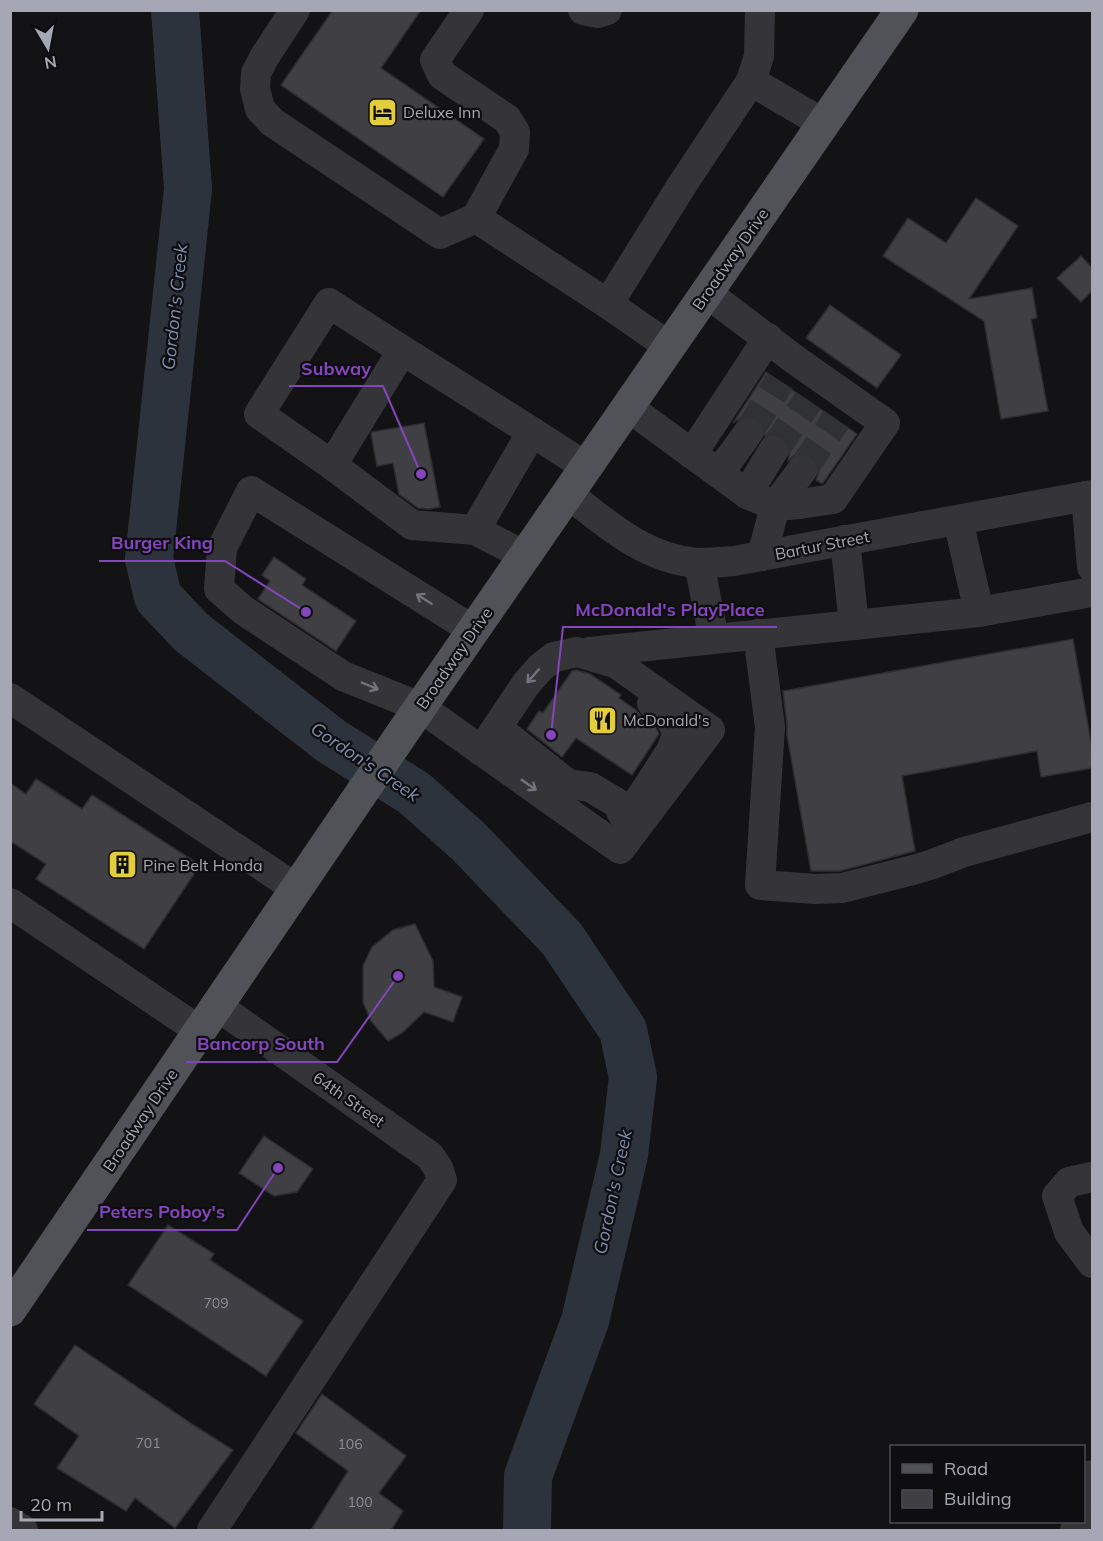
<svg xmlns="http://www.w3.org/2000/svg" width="1103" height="1541" viewBox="0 0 1103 1541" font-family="Mulish,sans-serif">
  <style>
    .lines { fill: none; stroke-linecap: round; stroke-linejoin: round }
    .river { stroke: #2d333c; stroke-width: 48 }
    .building { fill: #404044; stroke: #2e2d30; stroke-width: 1.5 }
    .minor-tunnel { stroke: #303135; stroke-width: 30; stroke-dasharray: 30 15; stroke-linecap: butt }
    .minor { stroke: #353439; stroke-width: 30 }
    .major { stroke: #515158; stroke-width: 33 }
    .oneway { stroke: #73737d }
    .labels { text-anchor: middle; stroke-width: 4.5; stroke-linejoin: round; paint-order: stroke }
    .number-label { font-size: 14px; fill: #8c8d98 }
    .poi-label { font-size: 16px; fill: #a6a7b4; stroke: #0e0e10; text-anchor: start }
    .street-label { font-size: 16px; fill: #a6a7b4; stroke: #0e0e10 }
    .water-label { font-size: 18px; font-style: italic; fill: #7f8ead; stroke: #0e0e10 }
    .leader { fill: none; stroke: #8445bd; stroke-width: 2 }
    .callout-dot { fill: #8445bd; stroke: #0e0e10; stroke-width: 2 }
    .callout-label { font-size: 18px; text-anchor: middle; font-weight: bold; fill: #8445bd; stroke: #0e0e10; stroke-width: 4.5; stroke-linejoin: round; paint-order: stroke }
  </style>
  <rect width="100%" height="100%" fill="#131315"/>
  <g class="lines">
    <polyline class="river" points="175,10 188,189 149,559 158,597 191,632 331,741 414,793 468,841 562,939 623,1030 633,1077 624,1155 585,1321 528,1476 527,1530"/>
  </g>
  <g class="building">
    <polygon points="333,10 421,10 381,68 484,139 443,197 281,85"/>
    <polygon points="976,198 1018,226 969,299 1032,288 1037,318 1031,319 1048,411 1001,419 984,321 883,256 908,218 946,243"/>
    <polygon points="1081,256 1092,268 1092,291 1081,302 1057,278"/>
    <polygon points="830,305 901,355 877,388 806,338"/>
    <polygon points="766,372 857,434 823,483 821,483 816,480 819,471 818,464 813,457 805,453 796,454 788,461 790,451 788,442 782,437 774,434 765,436 764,427 758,419 750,416 742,417 733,423"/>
    <polygon points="424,423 440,507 429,509 418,508 399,494 393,463 377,466 371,434 372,432"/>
    <polygon points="274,557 306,579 302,585 356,621 336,651 258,599 270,581 262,575"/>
    <polygon points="1073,639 1092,748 1092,768 1041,777 1037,751 902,776 915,851 840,871 811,871 787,735 787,725 783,691"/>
    <polygon points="576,670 590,674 621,695 619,698 636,710 641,716 656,728 659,734 632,775 576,738 562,757 527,729 539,711 543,713 572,671"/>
    <polygon points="36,779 82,809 92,795 200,865 144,949 36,879 46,864 10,841 10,783 26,794"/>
    <polygon points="415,924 433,961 434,987 462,997 453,1022 424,1012 402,1033 388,1041 371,1021 363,1002 363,966 372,947 393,930"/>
    <polygon points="264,1136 313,1169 297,1192 274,1196 239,1173"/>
    <polygon points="168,1225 214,1254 210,1260 303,1321 266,1376 128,1285"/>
    <polygon points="75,1345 195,1426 233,1450 175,1528 135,1498 126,1511 57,1468 79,1436 34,1404"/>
    <polygon points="322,1394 406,1456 379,1493 403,1511 391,1530 311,1530 348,1471 296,1433"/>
  </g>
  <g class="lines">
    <g class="minor-tunnel">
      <polyline points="748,433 780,381"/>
      <polyline points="773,451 808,401"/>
      <polyline points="802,470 836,420"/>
    </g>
    <g class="minor">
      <polyline points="295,10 265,56 256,73 255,89 260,109 272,122 440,234 476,218 608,304"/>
      <polyline points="469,10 435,60 442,75 507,119 515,132 514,149 476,218"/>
      <polyline points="583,10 598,13 607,10"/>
      <polyline points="751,81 824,124"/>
      <polyline points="707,293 794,359 885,423 833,499 800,504 775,506 762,556"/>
      <polyline points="670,347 608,304 682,185 751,81 759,56 760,10"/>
      <polyline points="628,407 747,494 775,506 802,470"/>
      <polyline points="692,454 768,338"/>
      <polyline points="332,465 402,351"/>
      <polyline points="719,473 748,433"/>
      <path d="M568,494C607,524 645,559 697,563C709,563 722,562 734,561L1092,495"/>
      <polyline points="747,494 773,451"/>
      <polyline points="1086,496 1092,567"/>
      <polyline points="958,520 979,612"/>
      <polyline points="475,530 532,432"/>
      <path d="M525,556L475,530L412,525L332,465L259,414L329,303C414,359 501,411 586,467"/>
      <polyline points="854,625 979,612 1092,592"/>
      <polyline points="473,630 251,491 222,548 219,589 243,610 343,676 420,707 620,849 710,730 617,664 577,652 554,657 541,667 526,684 481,751"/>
      <polyline points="758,634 770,727 760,885 815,889 842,888 913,870 933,864 964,852 1092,817"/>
      <polyline points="714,639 854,625 845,540"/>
      <polyline points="590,652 714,639 699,563"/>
      <polyline points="10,698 297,889"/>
      <polyline points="497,728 568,784 590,787 617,803 623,815 634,808 671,751 678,732 669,717 652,703"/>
      <polyline points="10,903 200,1031"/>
      <polyline points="1092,1177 1069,1182 1057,1196 1069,1232 1092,1263"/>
      <polyline points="1084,1502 1092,1475"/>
      <polyline points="10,1522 23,1530"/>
      <polyline points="212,1530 442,1180 438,1168 430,1156 217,1006"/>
      <polyline points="1075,1530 1078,1522"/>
    </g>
    <polyline class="major" points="10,1310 401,735 902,10"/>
  </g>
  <defs><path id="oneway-shaft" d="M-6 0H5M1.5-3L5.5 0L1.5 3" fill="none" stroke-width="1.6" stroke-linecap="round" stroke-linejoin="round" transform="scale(1.5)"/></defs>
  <g class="oneway">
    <use href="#oneway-shaft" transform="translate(424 599) rotate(-148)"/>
    <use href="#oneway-shaft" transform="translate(533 676) rotate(132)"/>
    <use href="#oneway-shaft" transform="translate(370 686) rotate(23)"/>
    <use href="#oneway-shaft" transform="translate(529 785) rotate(35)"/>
  </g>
  <defs>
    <symbol id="hotel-square" viewBox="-11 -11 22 22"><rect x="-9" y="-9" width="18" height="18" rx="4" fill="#e4cd3c" stroke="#0e0e10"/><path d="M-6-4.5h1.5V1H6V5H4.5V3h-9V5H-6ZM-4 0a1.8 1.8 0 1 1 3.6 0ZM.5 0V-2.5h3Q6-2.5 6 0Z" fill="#111"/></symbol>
    <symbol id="restaurant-square" viewBox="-11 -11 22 22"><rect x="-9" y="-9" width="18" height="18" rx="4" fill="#e4cd3c" stroke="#0e0e10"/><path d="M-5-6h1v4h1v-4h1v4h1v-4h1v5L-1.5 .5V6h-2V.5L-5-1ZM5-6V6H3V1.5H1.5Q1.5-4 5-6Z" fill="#111"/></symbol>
    <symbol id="building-square" viewBox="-11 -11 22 22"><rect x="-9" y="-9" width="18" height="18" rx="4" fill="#e4cd3c" stroke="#0e0e10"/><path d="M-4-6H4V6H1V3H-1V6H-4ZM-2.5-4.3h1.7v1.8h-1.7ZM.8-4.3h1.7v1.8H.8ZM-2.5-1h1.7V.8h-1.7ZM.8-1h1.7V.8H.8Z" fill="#111"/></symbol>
  </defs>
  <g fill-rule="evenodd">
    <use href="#hotel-square" x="366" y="96" width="33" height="33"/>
    <use href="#restaurant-square" x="586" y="704" width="33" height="33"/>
    <use href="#building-square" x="106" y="848" width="33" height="33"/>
  </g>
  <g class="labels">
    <g class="number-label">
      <text x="216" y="1308">709</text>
      <text x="148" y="1448">701</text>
      <text x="350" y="1449">106</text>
      <text x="360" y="1507">100</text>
    </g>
    <g class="poi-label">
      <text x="403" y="118">Deluxe Inn</text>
      <text x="623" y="726">McDonald's</text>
      <text x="143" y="871">Pine Belt Honda</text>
    </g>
    <g class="street-label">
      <text transform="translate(730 259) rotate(-55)" y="6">Broadway Drive</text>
      <text transform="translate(822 545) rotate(-11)" y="6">Bartur Street</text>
      <text transform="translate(454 658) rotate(-55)" y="6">Broadway Drive</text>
      <text transform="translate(349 1099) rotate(35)" y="6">64th Street</text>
      <text transform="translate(140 1120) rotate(-56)" y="6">Broadway Drive</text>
    </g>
    <g class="water-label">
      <text transform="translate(175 307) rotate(-84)" y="6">Gordon's Creek</text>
      <text transform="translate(365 762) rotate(34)" y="6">Gordon's Creek</text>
      <text transform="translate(613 1192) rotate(-78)" y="6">Gordon's Creek</text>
    </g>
  </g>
  <path class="leader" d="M421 474L383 386H289M306 612L225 561H99M551 735L563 627H777M398 976L337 1062H186M278 1168L237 1230H87"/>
  <g class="callout-dot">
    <circle cx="421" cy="474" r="6"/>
    <circle cx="306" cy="612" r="6"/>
    <circle cx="551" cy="735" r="6"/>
    <circle cx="398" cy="976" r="6"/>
    <circle cx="278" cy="1168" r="6"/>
  </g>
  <g class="callout-label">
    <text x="336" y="375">Subway</text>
    <text x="162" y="549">Burger King</text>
    <text x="670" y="616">McDonald's PlayPlace</text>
    <text x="261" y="1050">Bancorp South</text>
    <text x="162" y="1218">Peters Poboy's</text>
  </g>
  <rect width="1103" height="1541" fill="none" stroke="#a6a7b4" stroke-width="24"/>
  <rect x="890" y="1445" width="195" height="78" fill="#0e0e10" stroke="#4b4b52" stroke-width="1.5"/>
  <rect x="902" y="1464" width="30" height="9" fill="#515158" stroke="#4b4b52" stroke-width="1.5"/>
  <text x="944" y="1475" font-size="18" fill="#a6a7b4">Road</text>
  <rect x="902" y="1490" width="30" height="18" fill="#404044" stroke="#4b4b52" stroke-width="1.5"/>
  <text x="944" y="1505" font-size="18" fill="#a6a7b4">Building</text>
  <g transform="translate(48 48) rotate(170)" stroke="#0e0e10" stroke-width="4.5" paint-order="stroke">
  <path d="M0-4.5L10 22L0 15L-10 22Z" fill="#a6a7b4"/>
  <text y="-9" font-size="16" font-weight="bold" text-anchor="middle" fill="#a6a7b4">N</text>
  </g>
  <path d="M21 1511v9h81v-9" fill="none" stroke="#a6a7b4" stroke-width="3"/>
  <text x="30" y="1511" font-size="18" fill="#a6a7b4" stroke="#0e0e10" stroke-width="4.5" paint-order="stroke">20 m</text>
</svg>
